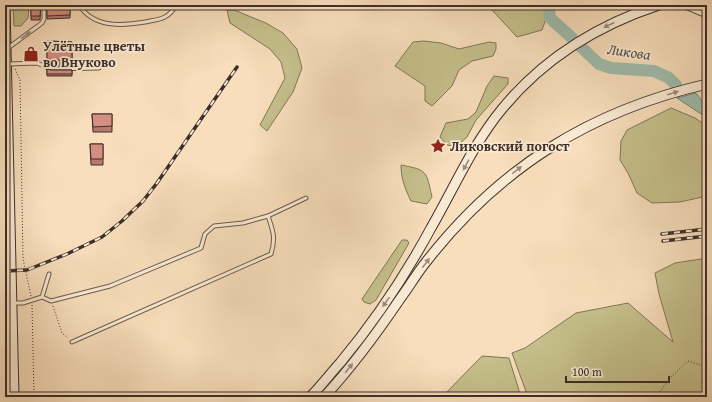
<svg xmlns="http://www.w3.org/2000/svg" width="712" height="402" viewBox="0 0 712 402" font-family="'Gentium Book Plus',serif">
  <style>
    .green { fill: #c5bf8b; stroke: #80775a }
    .water { fill: #9ebcac; stroke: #778478 }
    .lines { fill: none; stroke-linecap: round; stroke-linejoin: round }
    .river { stroke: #9ebcac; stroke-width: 12 }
    .lane-casing { stroke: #6b5b4e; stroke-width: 5 }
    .secondary-casing { stroke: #3c2f29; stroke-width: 11 }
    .primary-casing { stroke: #3c2f29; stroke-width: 12 }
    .path { stroke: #3c2f29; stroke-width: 1; stroke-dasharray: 1 2; stroke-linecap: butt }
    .lane { stroke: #faead3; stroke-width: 3 }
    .secondary { stroke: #faead3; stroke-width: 9 }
    .primary { stroke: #ecbf7e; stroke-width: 10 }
    .rail-casing { stroke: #3c2f29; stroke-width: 3.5 }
    .rail { stroke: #faead3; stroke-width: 2; stroke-dasharray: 6; stroke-linecap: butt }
    .wall { fill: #b77a6f; stroke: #3c2f29 }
    .building { fill: #d58e81; stroke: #3c2f29 }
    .oneway { fill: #9b8c7e }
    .labels { text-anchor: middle; stroke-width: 3.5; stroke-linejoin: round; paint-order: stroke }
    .poi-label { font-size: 14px; font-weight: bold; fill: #3c2f29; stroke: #faead3; text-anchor: start }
    .water-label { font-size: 15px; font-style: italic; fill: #54524a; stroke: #faead3 }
  </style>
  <rect width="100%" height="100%" fill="#f8debc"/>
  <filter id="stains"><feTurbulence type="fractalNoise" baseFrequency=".005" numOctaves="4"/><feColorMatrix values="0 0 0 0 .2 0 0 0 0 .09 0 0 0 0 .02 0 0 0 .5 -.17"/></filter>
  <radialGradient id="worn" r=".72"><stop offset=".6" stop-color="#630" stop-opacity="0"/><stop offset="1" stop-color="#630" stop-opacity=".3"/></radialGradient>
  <g class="green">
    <polygon points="13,5 29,5 28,18 21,26 14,26"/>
    <polygon points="482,5 551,5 542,30 517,37 491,9"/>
    <polygon points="227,10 234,10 266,23 283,33 297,49 302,68 293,92 267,131 260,125 285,78 281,62 270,49 230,23"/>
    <polygon points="424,41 441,43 459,49 489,42 496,43 496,49 493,56 472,61 459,70 452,86 432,106 425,101 425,86 395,66 413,42"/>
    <polygon points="494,76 508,78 508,84 476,120 467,137 456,147 447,145 440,137 446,123 468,119 476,112 487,86"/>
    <polygon points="671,108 695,118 707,126 707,196 680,202 652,203 637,193 628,173 620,160 621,141 627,130"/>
    <path d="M401,165C428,170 426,171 432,197L427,204L411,201C405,189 401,178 401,165Z"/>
    <polygon points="402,240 407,240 409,243 376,300 370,304 364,302 362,299"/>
    <polygon points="707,258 707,333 701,342 707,342 707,397 528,397 512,353 525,348 576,313 628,303 673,342 659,294 655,273 675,263"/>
    <polygon points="482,356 509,358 521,397 442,397"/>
  </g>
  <polygon class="water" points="696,93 707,107 707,118 677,98"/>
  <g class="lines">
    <g class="river">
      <polyline points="548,5 550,18 572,38"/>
      <polyline points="581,47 599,64 611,68 654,71 669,78 676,85"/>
    </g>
    <defs>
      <g id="lane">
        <path d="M79,5C94,28 121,26 145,22C159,19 168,20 176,5"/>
        <polyline points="8,48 42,23 44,19 44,5"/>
        <polyline points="9,64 37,63 51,69 99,68"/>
        <polyline points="42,297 49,274"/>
        <polyline points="14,303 23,303 42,297 51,301 110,286 201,248 205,234 214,226 243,223 268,216 306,198"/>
        <path d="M72,342L271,254C276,238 273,231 268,216"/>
      </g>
      <g id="secondary">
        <polyline points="5,5 14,397"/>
        <polyline points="688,5 707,13"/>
        <path d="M310,397C321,386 330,374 340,363C375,321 405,276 431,228C454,188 473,144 502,109C543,59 598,25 659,5"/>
        <path d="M324,397C352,367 377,333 400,299C409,287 417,273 426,262C500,167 590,111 707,84"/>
      </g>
      <polyline id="primary" points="704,5 707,7"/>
    </defs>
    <use href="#lane" class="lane-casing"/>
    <use href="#secondary" class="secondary-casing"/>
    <use href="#primary" class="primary-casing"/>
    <g class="path">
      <polyline points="15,69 20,80 23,259 31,296"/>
      <polyline points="32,305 34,397"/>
      <polyline points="53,306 62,333 68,338"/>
      <polyline points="657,397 668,380 688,361 707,367"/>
    </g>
    <use href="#lane" class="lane"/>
    <use href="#secondary" class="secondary"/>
    <use href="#primary" class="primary"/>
    <defs>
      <g id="rail">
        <polyline points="662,234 707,229"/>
        <polyline points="663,241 707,236"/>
        <polyline points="5,271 27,270 67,254 102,237 122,221 143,201 157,183 237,67"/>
      </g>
    </defs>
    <use href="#rail" class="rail-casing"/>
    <use href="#rail" class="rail"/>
  </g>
  <g class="wall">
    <polygon points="31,5 41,5 40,20 31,20"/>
    <polygon points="47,5 70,5 70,18 47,19"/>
    <polygon points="130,5 150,5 149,8 147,7 146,10"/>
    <polygon points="154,5 160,5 159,7"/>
    <polygon points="47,41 72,42 72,66 52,66 47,64"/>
    <polygon points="47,69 51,70 72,70 72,76 47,76"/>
    <polygon points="92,114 112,114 112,132 93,132"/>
    <polygon points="90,144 103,144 103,165 91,165"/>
  </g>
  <g class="building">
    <polygon points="31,5 41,5 40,16 31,16"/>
    <polygon points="47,5 70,5 70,15 47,16"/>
    <polygon points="47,41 72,42 72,60 52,60 47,58"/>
    <polygon points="47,69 51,70 72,70 72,74 47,74"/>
    <polygon points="92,114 112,114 112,126 93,127"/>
    <polygon points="90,144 103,144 103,159 91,159"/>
  </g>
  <defs><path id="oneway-solid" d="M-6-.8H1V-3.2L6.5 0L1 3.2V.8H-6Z"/></defs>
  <g class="oneway">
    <use href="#oneway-solid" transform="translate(609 25) rotate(155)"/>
    <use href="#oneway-solid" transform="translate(26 35) rotate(-36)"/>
    <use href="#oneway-solid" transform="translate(673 93) rotate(-18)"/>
    <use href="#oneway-solid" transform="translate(466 165) rotate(119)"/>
    <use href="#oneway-solid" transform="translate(517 170) rotate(-37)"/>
    <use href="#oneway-solid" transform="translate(426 263) rotate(-53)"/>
    <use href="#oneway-solid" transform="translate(386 302) rotate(125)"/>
    <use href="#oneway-solid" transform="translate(349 368) rotate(-51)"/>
  </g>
  <defs>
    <symbol id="shop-bare" viewBox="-9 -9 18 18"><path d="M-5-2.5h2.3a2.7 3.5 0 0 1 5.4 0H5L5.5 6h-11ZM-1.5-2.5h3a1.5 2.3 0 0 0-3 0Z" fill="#8f2418" stroke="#faead3" stroke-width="2.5" paint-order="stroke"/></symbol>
    <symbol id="sight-bare" viewBox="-9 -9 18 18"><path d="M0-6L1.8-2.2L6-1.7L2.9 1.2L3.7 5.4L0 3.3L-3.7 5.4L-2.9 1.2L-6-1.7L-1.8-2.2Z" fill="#8f2418" stroke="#faead3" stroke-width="2.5" paint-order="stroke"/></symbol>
  </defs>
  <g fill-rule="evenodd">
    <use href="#shop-bare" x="20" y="43" width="22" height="22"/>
    <use href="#sight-bare" x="427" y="135" width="22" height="22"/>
  </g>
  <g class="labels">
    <g class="poi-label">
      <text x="43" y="51">Улётные цветы<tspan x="43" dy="16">во Внуково</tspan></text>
      <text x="450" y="151">Ликовский погост</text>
    </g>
    <g class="water-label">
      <text transform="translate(629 52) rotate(8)" y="5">Ликова</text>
    </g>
  </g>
  <rect width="712" height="402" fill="none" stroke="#f8debc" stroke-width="20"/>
  <rect x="6" y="6" width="700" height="390" fill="none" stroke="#3c2f29" stroke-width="2"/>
  <rect x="10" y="10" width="692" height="382" fill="none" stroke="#3c2f29"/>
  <path d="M566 376v6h103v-6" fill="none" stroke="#3c2f29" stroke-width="2"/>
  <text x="572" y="376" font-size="12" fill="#3c2f29" stroke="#faead3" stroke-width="3" paint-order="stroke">100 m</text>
  <rect width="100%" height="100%" filter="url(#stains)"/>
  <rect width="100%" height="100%" fill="url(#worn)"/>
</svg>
